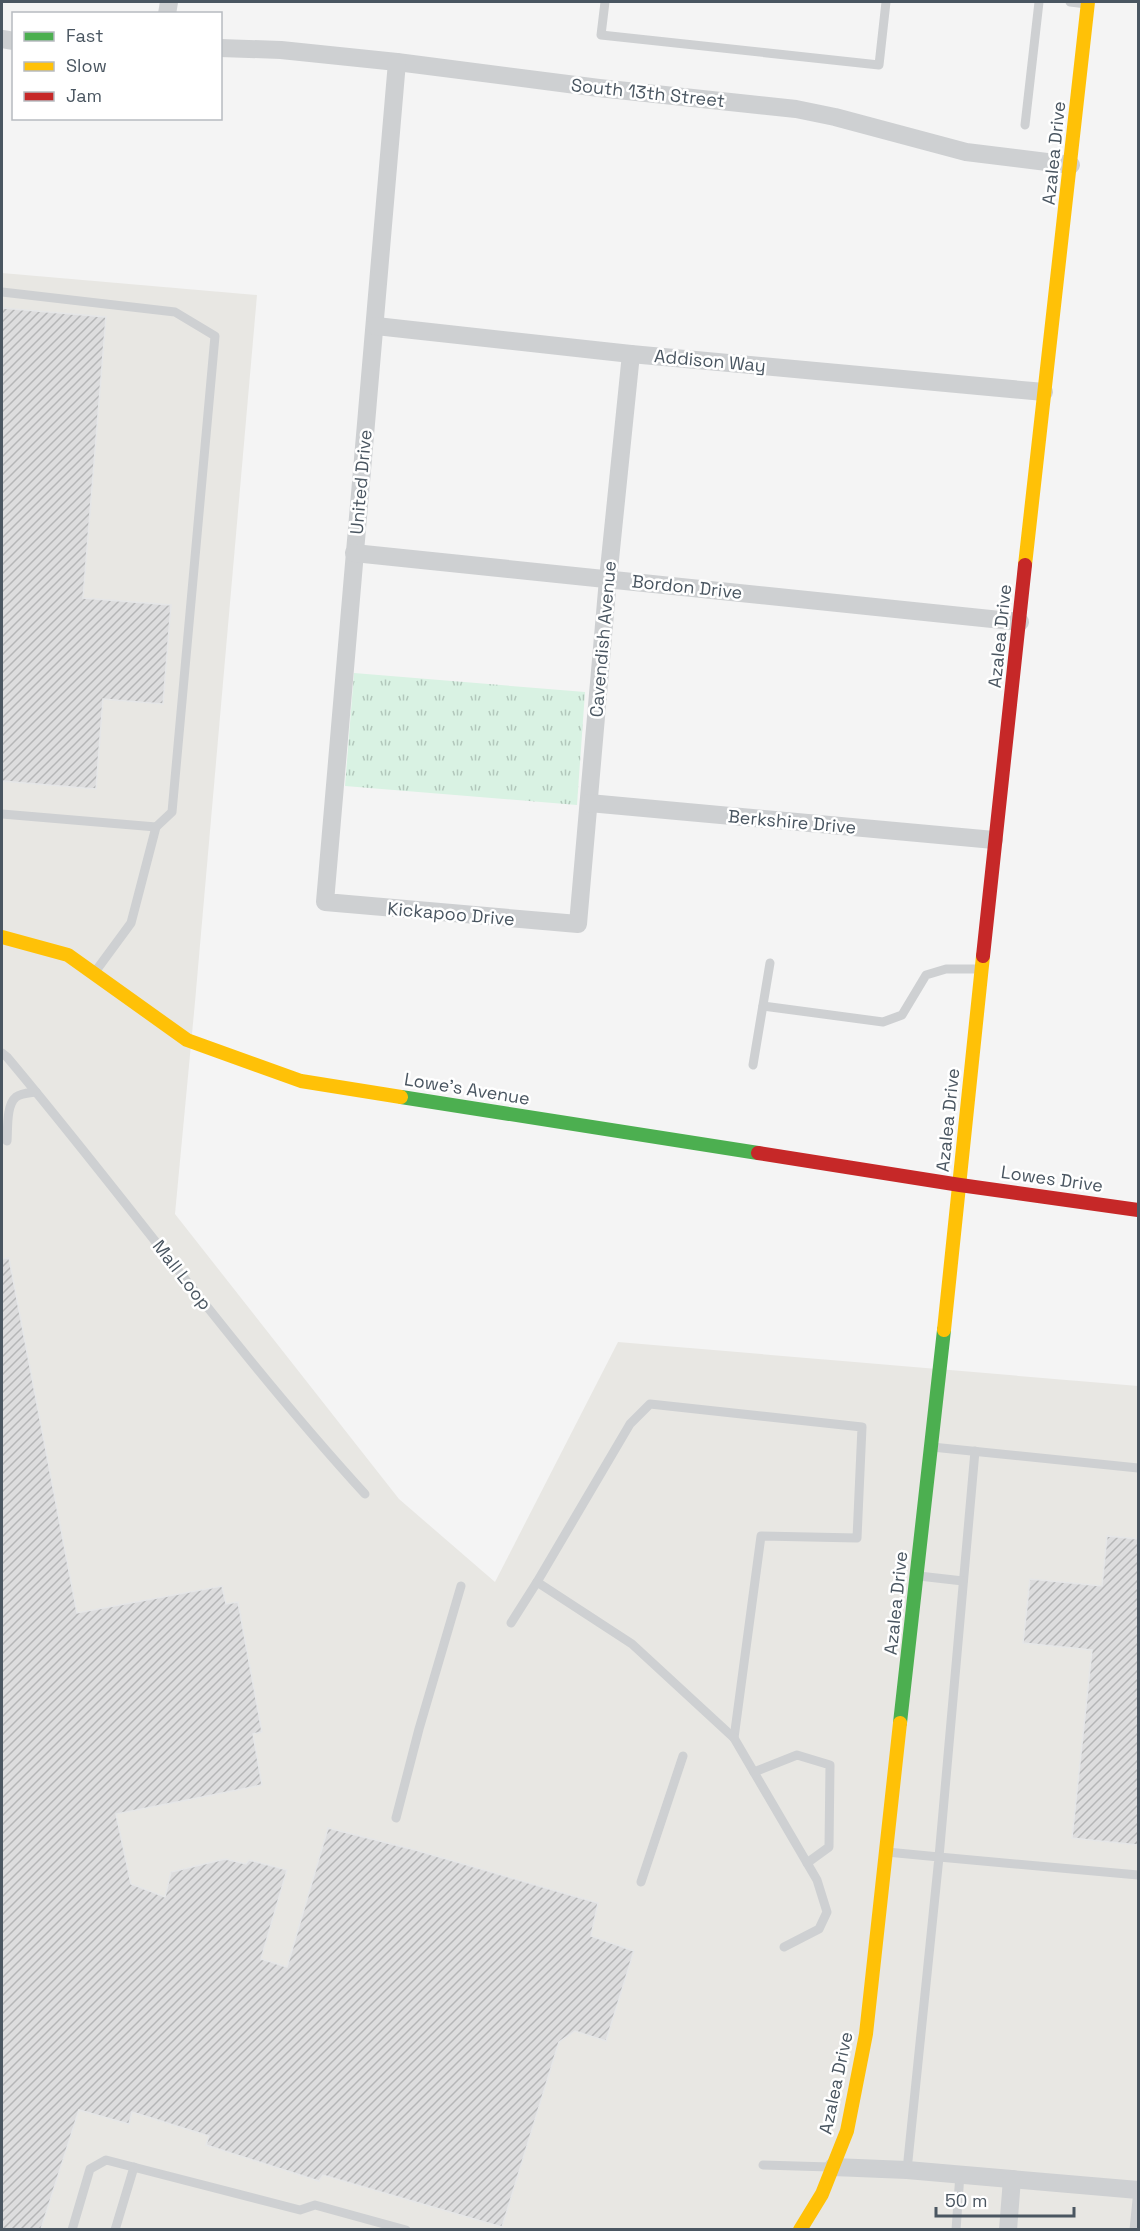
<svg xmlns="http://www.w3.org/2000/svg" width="1140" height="2231" viewBox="0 0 1140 2231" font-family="'Space Grotesk',sans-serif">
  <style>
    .commercial { fill: #e8e7e3 }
    .park { fill: url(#park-tufts) }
    .building { fill: url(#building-hatch); stroke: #e5e6e7; stroke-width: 1.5 }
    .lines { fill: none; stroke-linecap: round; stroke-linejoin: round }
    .lane { stroke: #ced0d2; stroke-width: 9 }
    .street { stroke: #ced0d2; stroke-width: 18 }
    .fast { stroke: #4caf50; stroke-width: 14 }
    .slow { stroke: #ffc107; stroke-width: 14 }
    .jam { stroke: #c62828; stroke-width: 14 }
    .labels { text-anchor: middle; stroke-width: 5; stroke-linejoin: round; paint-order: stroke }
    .street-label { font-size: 18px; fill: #4a5661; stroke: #fff }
  </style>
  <defs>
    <pattern id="park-tufts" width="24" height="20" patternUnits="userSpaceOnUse" patternTransform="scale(1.5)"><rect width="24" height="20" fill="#d9f2e3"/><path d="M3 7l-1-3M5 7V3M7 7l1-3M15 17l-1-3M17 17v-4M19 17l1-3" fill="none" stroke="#b2c7bb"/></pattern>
    <pattern id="building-hatch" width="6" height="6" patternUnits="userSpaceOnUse" patternTransform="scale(1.5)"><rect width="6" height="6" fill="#ddddde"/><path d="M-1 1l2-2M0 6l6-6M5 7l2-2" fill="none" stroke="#b5b6b7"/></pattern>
  </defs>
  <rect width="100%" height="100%" fill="#f4f4f4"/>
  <polygon class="commercial" points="2,273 257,295 195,1002 175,1214 399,1499 495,1582 618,1342 1138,1386 1138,2229 2,2229"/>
  <polygon class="park" points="354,673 585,692 577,805 345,786"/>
  <g class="building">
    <polygon points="2,308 106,317 83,598 171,605 163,704 103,699 96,789 2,781"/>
    <polygon points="9,1258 77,1613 222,1586 226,1604 238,1602 262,1732 253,1734 262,1785 116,1814 131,1884 165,1897 171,1872 225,1859 246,1864 249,1860 287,1870 261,1959 287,1967 328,1828 415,1850 598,1903 591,1936 634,1951 606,2041 575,2031 559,2042 502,2227 323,2175 319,2181 206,2145 209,2136 132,2112 129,2124 79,2110 41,2229 2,2229 2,1259"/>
    <polygon points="1107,1536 1138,1539 1138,1845 1072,1838 1092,1650 1023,1643 1030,1579 1102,1586"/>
  </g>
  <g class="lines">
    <g class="lane">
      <polyline points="605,2 601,35 879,65 886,2"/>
      <polyline points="1070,2 1087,4"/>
      <polyline points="1025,125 1039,2"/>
      <polyline points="2,292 175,312 215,336 172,812 156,827 2,814"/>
      <polyline points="95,972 131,923 156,827"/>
      <polyline points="763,1006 883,1022 902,1015 926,975 946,969 979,969"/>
      <path d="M2,1053L7,1057C128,1201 238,1355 365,1494"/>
      <polyline points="753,1065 770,963"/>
      <path d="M7,1141C8,1129 6,1105 16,1097C22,1093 30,1093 36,1092"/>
      <polyline points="932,1447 1138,1468"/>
      <polyline points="975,1451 939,1857 1138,1875"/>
      <polyline points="919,1576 963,1581"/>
      <polyline points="537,1582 630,1424 650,1404 862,1427 857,1538 761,1536 734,1738"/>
      <polyline points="511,1623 537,1582 632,1644 734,1738 817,1880 827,1912 819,1929 784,1947"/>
      <polyline points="754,1772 797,1755 830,1765 829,1847 807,1863"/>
      <polyline points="396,1818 419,1729 461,1586"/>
      <polyline points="887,1852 939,1857 907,2170"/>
      <polyline points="641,1882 683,1756"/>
      <polyline points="763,2165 830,2167"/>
      <polyline points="72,2230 90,2169 106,2160 300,2210 315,2205 406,2230"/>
      <polyline points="115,2230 134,2167"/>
      <polyline points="956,2230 960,2174"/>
      <polyline points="1134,2230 1138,2190"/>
    </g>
    <g class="street">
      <polyline points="167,14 169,2"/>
      <polyline points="2,39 14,41"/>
      <polyline points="220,48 281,50 397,62 599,88 796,109 835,117 966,152 1071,165"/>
      <polyline points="397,62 325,902 578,924 608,579 631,354"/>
      <polyline points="376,326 631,354 1044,392"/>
      <polyline points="354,553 1020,622"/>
      <polyline points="589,803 994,840"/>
      <polyline points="833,2167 907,2170 1138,2190"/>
      <polyline points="1008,2230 1012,2179"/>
    </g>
    <g class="fast">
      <polyline points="401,1097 758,1153"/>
      <polyline points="900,1723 944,1330"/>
    </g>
    <g class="slow">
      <polyline points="1025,565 1088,2"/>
      <polyline points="2,937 68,955 187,1040 301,1081 401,1097"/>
      <polyline points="944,1330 983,956"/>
      <polyline points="800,2230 822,2194 847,2131 866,2034 900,1723"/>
    </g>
    <g class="jam">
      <polyline points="983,956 1025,565"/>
      <polyline points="758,1153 960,1185 1138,1210"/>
    </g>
  </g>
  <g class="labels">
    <g class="street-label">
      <text transform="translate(648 93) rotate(6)" y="6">South 13th Street</text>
      <text transform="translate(1054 153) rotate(-84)" y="6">Azalea Drive</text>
      <text transform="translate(710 361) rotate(5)" y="6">Addison Way</text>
      <text transform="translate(361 482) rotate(-85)" y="6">United Drive</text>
      <text transform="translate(687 587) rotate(6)" y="6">Bordon Drive</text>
      <text transform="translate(1000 636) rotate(-84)" y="6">Azalea Drive</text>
      <text transform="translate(603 639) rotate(-85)" y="6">Cavendish Avenue</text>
      <text transform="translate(792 822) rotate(5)" y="6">Berkshire Drive</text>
      <text transform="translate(451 914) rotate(5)" y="6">Kickapoo Drive</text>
      <text transform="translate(467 1089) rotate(9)" y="6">Lowe's Avenue</text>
      <text transform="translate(948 1120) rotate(-84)" y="6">Azalea Drive</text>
      <text transform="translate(1052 1179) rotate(8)" y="6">Lowes Drive</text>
      <text transform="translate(182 1275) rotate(52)" y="6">Mall Loop</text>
      <text transform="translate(896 1603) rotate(-84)" y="6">Azalea Drive</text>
      <text transform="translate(836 2083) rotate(-78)" y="6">Azalea Drive</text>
    </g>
  </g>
  <rect width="1140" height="2231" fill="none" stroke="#4a5661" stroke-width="6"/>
  <rect x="12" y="12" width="210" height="108" fill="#ffffff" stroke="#b7bbc0" stroke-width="1.5"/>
  <rect x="24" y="32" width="30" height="9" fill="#4caf50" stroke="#b7bbc0" stroke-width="1.5"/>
  <text x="66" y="42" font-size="18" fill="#4a5661">Fast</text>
  <rect x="24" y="62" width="30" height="9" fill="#ffc107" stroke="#b7bbc0" stroke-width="1.5"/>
  <text x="66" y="72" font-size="18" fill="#4a5661">Slow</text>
  <rect x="24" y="92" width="30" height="9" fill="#c62828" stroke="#b7bbc0" stroke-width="1.5"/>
  <text x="66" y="102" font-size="18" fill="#4a5661">Jam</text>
  <path d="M936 2207v9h138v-9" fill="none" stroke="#4a5661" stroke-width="3"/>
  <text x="945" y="2207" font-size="18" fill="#4a5661" stroke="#ffffff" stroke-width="4.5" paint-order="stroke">50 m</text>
</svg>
